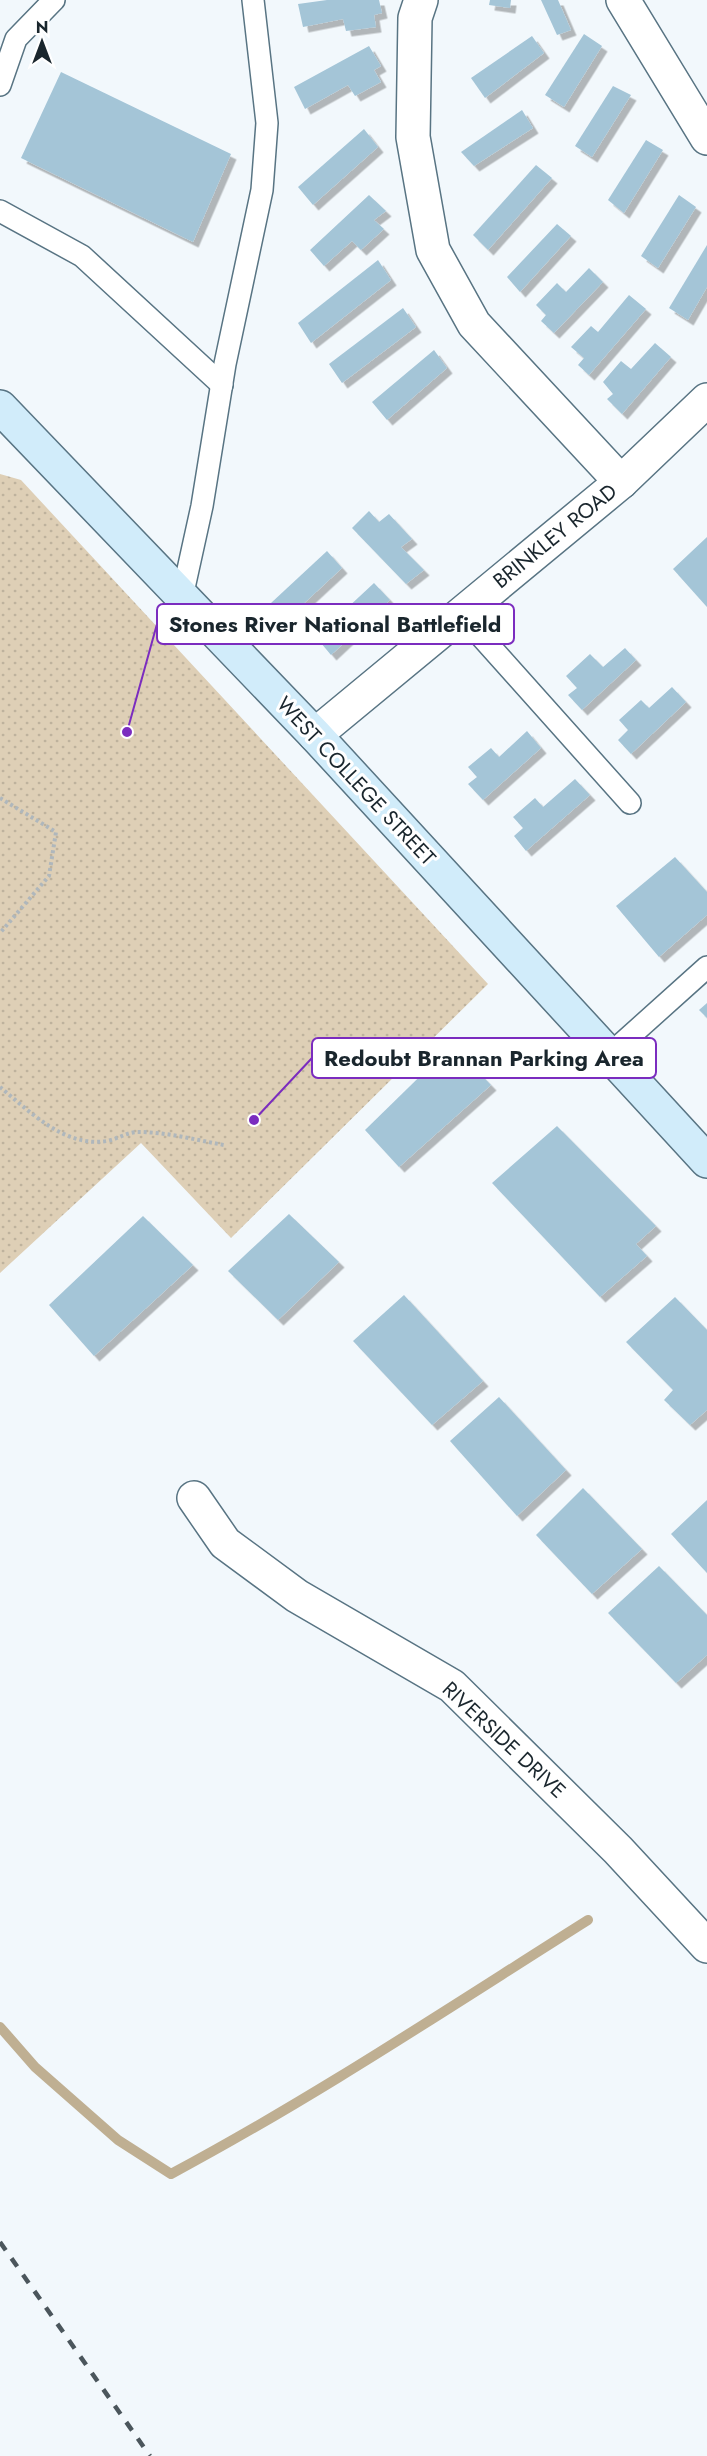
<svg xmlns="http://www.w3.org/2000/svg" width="707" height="2456" viewBox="0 0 707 2456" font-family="Jost,sans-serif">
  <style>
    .grass { fill: url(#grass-dots) }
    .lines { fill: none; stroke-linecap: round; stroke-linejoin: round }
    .stream { stroke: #bfaf92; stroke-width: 10 }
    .building { fill: #a4c5d7; filter: url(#shadow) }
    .lane-casing { stroke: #587483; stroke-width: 24 }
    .street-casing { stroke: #587483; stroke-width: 36 }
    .secondary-casing { stroke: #587483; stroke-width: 36 }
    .path { stroke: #afb7bc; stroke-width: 4; stroke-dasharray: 3 3; stroke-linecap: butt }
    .lane { stroke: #fff; stroke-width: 21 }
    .street { stroke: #fff; stroke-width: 33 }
    .secondary { stroke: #d1ecfa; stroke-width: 33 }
    .rail { stroke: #4b565c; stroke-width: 4.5; stroke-dasharray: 10 10; stroke-linecap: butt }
    .labels { text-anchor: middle; stroke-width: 6; stroke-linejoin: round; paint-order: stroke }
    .street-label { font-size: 21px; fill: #1a262d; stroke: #fff }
    .leader { fill: none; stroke: #7b2cbf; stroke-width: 2 }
    .callout-dot { fill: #7b2cbf; stroke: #fff; stroke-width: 2 }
    .callout { fill: #fff; stroke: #7b2cbf; stroke-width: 2 }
    .callout-label { font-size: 22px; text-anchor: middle; font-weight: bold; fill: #1a262d }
  </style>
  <defs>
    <pattern id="grass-dots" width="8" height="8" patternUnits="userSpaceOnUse" patternTransform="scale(1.5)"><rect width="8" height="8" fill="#decfb6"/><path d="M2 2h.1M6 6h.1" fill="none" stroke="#beb29d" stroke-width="1.8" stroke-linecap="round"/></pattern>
    <filter id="shadow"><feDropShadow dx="5.5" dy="5.5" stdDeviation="0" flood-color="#0004"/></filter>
  </defs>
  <rect width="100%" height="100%" fill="#f2f8fc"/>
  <polygon class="grass" points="0,474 21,480 488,984 231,1238 141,1143 0,1273"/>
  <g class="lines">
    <path class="stream" d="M0,2027L35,2067L118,2140L171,2174C315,2097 450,2007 588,1920"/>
  </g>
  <g class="building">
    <polygon points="327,0 379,0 382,13 374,15 376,27 346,31 343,19 303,27 298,4"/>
    <polygon points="490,0 511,0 510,8 489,5"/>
    <polygon points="541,0 558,0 571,30 557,35"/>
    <polygon points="584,34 602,46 564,107 545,95"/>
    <polygon points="532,36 544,53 485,98 471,78"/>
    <polygon points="369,46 381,66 374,70 381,82 355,96 348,85 305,109 294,87"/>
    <polygon points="61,72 231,154 193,242 21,158"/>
    <polygon points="613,86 631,95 592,157 575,146"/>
    <polygon points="522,110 533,128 474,166 461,152"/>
    <polygon points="364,129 378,147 313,205 298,187"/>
    <polygon points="646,140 663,150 624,213 608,200"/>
    <polygon points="536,165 552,178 488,250 473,235"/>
    <polygon points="369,195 386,211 374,220 384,229 361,250 352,241 324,266 310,250"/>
    <polygon points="679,195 696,207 658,268 641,256"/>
    <polygon points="557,224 571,236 520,292 507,277"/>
    <polygon points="707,245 707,287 688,320 669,308"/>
    <polygon points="378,260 391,280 311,343 298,323"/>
    <polygon points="589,268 603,282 554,333 541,321 546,315 536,305 557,283 566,292"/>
    <polygon points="629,295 646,309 589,375 578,365 584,358 571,347 591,326 598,332"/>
    <polygon points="403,308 416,327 342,383 329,364"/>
    <polygon points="655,343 671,357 622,414 607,399 613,394 603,382 621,361 631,369"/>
    <polygon points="434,350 447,368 387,420 372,402"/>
    <polygon points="369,511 379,522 389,514 412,539 401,547 424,570 406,584 352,528"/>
    <polygon points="707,537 707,607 673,569"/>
    <polygon points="327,551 342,568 286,620 271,603"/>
    <polygon points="374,583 390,600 331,655 316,637"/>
    <polygon points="625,648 636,660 582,710 568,695 577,688 566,676 590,654 603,667"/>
    <polygon points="672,687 686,702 631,754 618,740 628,730 619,720 641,700 649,708"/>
    <polygon points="527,731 541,748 483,800 468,784 477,777 468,767 491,748 499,757"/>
    <polygon points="575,779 590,795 526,851 514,836 523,828 513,817 535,798 543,807"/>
    <polygon points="675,857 707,892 707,915 659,957 616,906"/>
    <polygon points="707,1003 707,1018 699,1010"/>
    <polygon points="452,1045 491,1085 399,1167 365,1130"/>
    <polygon points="557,1126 656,1226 636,1244 647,1256 600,1297 492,1183"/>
    <polygon points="289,1214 339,1262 278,1320 228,1271"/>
    <polygon points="143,1216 193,1265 94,1356 49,1305"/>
    <polygon points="404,1295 483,1381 432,1425 353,1341"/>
    <polygon points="675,1297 707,1330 707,1410 690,1425 664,1400 673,1390 626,1342"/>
    <polygon points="499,1397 566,1470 517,1516 450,1441"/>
    <polygon points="583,1488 642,1549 592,1594 536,1535"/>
    <polygon points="707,1500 707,1573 671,1534"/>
    <polygon points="659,1566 707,1615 707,1655 676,1683 608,1613"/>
  </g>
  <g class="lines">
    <defs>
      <g id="lane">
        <polyline points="0,85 16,39 54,0"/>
        <polyline points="0,211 82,256 222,385"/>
        <polyline points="182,597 202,506 225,364 262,190 267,123 253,0"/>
        <polyline points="461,614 630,803"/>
        <polyline points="609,1055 707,967"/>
      </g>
      <g id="street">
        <polyline points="421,0 415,18 413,137 433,250 474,324 621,482"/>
        <polyline points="623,0 707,138"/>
        <polyline points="315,735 621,482 707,400"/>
        <polyline points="194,1498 225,1543 297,1596 452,1686 618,1850 707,1946"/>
      </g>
      <polyline id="secondary" points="0,407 315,735 707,1161"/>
    </defs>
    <use href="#lane" class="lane-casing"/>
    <use href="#street" class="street-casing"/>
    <use href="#secondary" class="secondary-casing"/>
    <g class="path">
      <polyline points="0,798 56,832 49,876 0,933"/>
      <path d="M0,1087C29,1111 65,1148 107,1141C118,1139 127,1132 138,1132C167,1132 196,1140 224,1145"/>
    </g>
    <use href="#lane" class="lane"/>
    <use href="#street" class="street"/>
    <use href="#secondary" class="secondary"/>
    <polyline class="rail" points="0,2242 150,2456"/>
  </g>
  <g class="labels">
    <g class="street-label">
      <text transform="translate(555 536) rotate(-39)" y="7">BRINKLEY ROAD</text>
      <text transform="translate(356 781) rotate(47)" y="7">WEST COLLEGE STREET</text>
      <text transform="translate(504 1740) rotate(43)" y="7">RIVERSIDE DRIVE</text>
    </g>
  </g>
  <path class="leader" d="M127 732L157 624M254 1120L312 1058"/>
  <g class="callout-dot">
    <circle cx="127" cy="732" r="6"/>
    <circle cx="254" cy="1120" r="6"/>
  </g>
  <g class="callout">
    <rect x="157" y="604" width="357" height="40" rx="6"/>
    <rect x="312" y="1038" width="344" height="40" rx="6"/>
  </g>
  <g class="callout-label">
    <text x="335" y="632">Stones River National Battlefield</text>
    <text x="484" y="1066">Redoubt Brannan Parking Area</text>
  </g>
  <g transform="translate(42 42)" stroke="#ffffff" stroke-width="4.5" paint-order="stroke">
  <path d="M0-4.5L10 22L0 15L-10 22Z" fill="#1a262d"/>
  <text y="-9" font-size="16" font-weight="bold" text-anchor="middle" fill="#1a262d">N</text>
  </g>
</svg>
